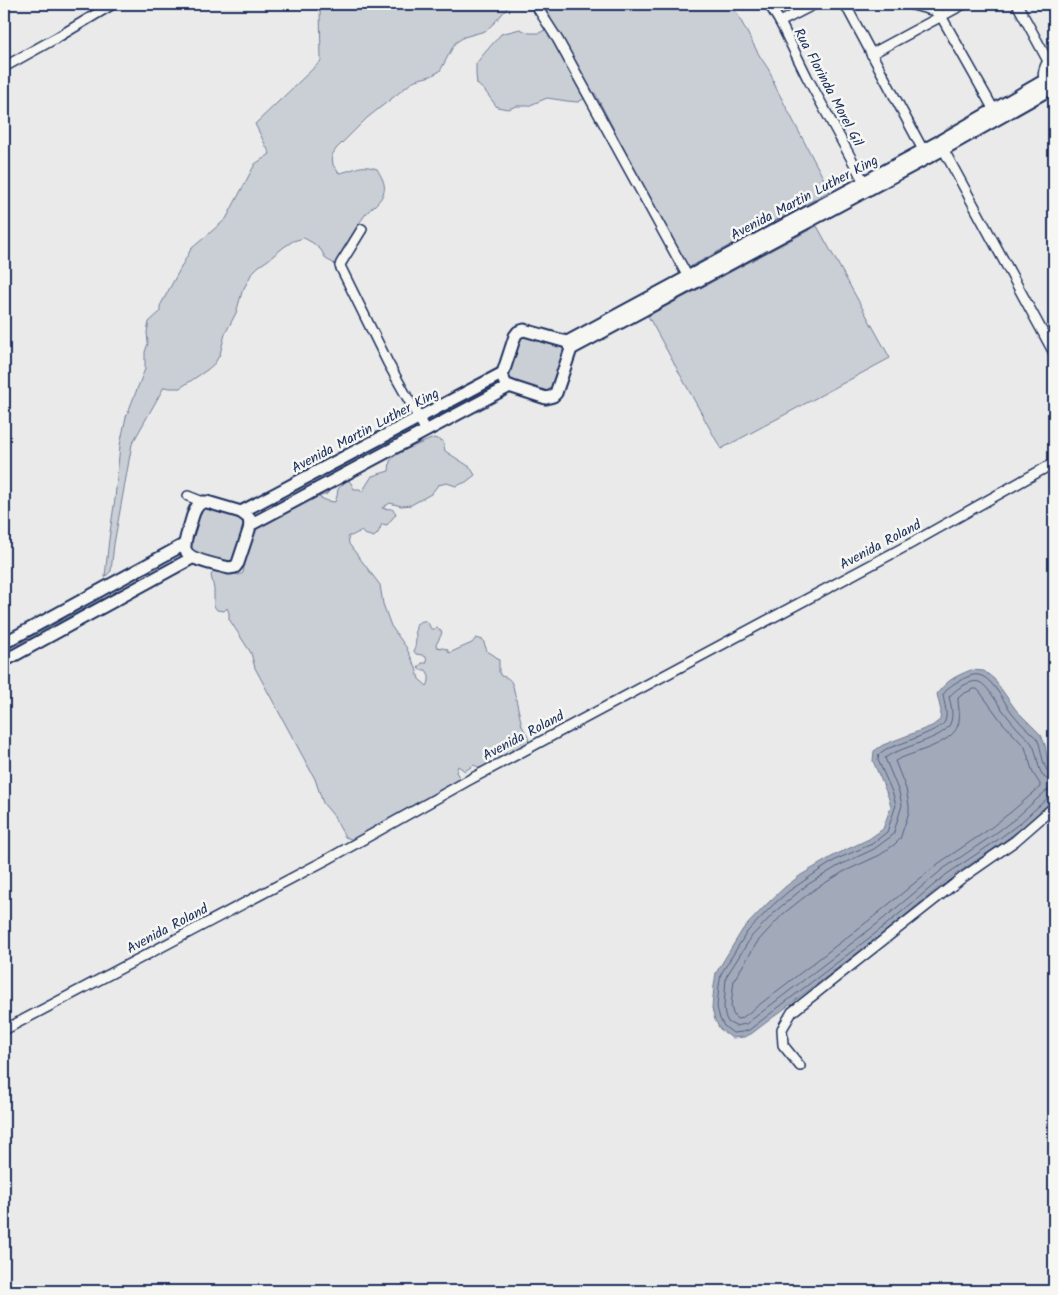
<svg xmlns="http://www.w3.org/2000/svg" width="1058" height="1295" viewBox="0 0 1058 1295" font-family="Kalam,sans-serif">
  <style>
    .green { fill: #caced5; stroke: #727e9a }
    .water { fill: #a2aaba; stroke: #6c7995 }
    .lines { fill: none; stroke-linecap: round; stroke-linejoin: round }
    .shore { stroke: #516083; stroke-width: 1 }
    .minor-casing { stroke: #1b2f5e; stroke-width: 12 }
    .major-casing { stroke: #1b2f5e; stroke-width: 15 }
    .minor { stroke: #f6f6f2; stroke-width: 9 }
    .major { stroke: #f6f6f2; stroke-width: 11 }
    .labels { text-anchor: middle; stroke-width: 5; stroke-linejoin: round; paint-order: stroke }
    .street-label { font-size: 14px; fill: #1b2f5e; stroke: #f6f6f2 }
  </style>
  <rect width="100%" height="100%" fill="#e9eae9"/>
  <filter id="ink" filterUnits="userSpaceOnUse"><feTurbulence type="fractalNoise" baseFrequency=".02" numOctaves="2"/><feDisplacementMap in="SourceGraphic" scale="10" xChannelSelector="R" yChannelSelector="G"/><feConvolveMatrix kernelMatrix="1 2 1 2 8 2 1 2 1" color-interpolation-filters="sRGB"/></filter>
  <g filter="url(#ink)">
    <g class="green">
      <path d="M318,4H511L493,24L485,31L464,37L455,43L440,71L431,76L415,80L367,118L336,149L332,155L333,165L339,173C357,170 358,163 377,169C381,176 386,184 384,191C381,203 372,206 365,215C353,230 351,250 335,264L326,259L321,250L313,243L304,238L293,241L284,247L268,260L259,266L252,273L242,292L236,313L225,334L220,354L215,363L207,370L180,388H170L164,387L132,444L114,544L111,571L105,577L109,539L115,499L120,445L126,417L145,369V352L148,343L147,332L149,322L160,312V306L191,249L226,219L255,164L270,154L255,124L321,61L320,6Z"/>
      <path d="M541,4H732C741,20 749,37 758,53C764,64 772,71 774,84L830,191L686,269L595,93L578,102L567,101L547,98L528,106H517L508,109L497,107L485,91L477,84L476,74V64L482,56L501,34L520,29L529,33H539L547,29C553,15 550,15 541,4Z"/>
      <polygon points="817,226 890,358 721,449 648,316"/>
      <polygon points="524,336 562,347 564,349 564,355 553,392 550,394 510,381 508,376 519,338"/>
      <path d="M434,438L443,441L445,451L470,467L475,475L466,482L456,486L447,483L438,485L431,494L411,505L401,506L390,503L382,508C387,510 393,506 396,514L387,525L382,524L378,533L374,537L364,534L361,531L351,536H348L349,544L380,585L383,604L391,626L406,647L416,668L419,679L427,686C430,681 430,675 426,670H420L418,668L422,663H427L426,657L422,655L416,654L414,651C415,647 416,642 416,638C416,632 413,622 423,621C428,620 429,625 431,629H434L437,628L442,632L441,635L436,645L437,647L447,649L449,653L472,643L476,638L483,640L487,651L495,656L499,660V672L501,676C508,677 511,680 513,686L522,726L528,737L529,744L482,769L474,765L465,771L458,766L456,772L461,780L354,840L345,837L333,815L323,803L315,779L255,668L251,653L229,619V613L227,608L224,611L217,610L214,606V589L211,575L216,569H222L239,575L243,573C245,557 250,541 253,526L275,508L276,499L282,495L284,505L333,485L327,494L318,497L328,501L335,502L337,496L338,489L346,481L343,476L334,471L335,468L344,463L353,475L349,481L351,483L354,489H360L362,492L372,476L389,471L390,461L397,453Z"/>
      <polygon points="204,507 208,507 244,517 246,520 233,562 229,563 193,553 188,548 200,510"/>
      <polygon points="179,558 181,562 4,657 4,651"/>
    </g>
    <path class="water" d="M971,670L984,671L994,679L1016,710L1041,735L1045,745L1047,757L1054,775V799L1023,827L999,845L950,878L884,933L751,1034L744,1037L732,1038L720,1029L715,1020L712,1008L714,986L716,973L743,929L770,901L785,887L801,875L835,855L869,839L883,829L891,806L888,796L873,761L874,751L883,745L932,726L940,720L941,711L937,694C947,680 956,676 971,670Z"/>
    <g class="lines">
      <g class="shore">
        <path d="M974,689H977L980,692L1002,722L1025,747L1033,773L1040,784V787L1011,812L988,830L939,863L872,918L742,1018L737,1019L733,1014L731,1006L734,980L758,941L783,914L812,891L843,872L880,855L895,844L900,839L909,812V805L906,789L895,761C911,752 952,745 958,725C961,716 958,707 958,698L963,694Z"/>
        <path d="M1054,775C1041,773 1043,749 1037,739C1035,736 1031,734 1029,731C1023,726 1018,720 1013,714C1005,704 994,681 982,676C975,673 969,676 963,679C954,683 948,687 943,695C944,703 949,716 944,723C939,730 896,746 886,749L879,754L878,760L893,794L896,805L887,832L872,844L837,859L820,870L789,891L774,904L747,932L721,974L719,986L717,1007L720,1019L724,1026L733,1033L743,1032L749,1030L881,929L947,874L996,841L1020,823L1049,797L1054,796"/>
        <path d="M1054,781C1035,780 1040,756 1032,744C1029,739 1023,734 1019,730C1010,720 1002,710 995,699C991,694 986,685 979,682C971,679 954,690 949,697C951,705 954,715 950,724C944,739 899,747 885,758L899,792L902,805L893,835L874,849L840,865L807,885L778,909L752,936L726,977L724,1007L725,1016L728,1022L735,1026L746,1024L877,924L943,869L992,836L1016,818L1046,791L1054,789"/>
      </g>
      <defs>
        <g id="minor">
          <polyline points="535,4 558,40 688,277"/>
          <polyline points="769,4 780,22 807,77 864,182"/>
          <polyline points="845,4 923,150"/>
          <polyline points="909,4 935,11 941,16 994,110"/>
          <polyline points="1017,4 1048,61"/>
          <polyline points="780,22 815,4"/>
          <polyline points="871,54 964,4"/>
          <polyline points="4,67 58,37 113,4"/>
          <path d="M1047,86C1042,77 1042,71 1048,61"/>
          <polyline points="941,145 1054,353"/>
          <polyline points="362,229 341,263 340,266 388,363 426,431"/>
          <polyline points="188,496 203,502"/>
          <polyline points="4,1030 328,859 469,780 910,544 1054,463"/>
          <polyline points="800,1066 783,1045 782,1029 792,1012 962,878 1015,841 1054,807"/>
        </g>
        <g id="major">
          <polygon points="524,330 567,342 571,349 556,393 553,396 546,398 506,385 502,376 515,336 518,332"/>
          <polyline points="567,342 940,141 1054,75"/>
          <polyline points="571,349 944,149 1054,87"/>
          <path d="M203,502H207L241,512L249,518L250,525L249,530L238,563L235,567L229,568C218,565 186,560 185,548C184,541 188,532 190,525C193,516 194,506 203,502Z"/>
          <polyline points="241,512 503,373"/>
          <polyline points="250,525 510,386"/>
          <polyline points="4,643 185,544"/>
          <polyline points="4,661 192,558"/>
        </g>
      </defs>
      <use href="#minor" class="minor-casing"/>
      <use href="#major" class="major-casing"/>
      <use href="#minor" class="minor"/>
      <use href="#major" class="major"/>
    </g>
  </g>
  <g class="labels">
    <g class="street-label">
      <text transform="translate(829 87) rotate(62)" y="5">Rua Florinda Morel Gil</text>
      <text transform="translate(804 197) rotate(-28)" y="5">Avenida Martin Luther King</text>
      <text transform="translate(365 430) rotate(-28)" y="5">Avenida Martin Luther King</text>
      <text transform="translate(880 544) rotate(-28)" y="5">Avenida Roland</text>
      <text transform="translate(523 735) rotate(-28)" y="5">Avenida Roland</text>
      <text transform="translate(167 928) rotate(-28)" y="5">Avenida Roland</text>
    </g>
  </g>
  <rect width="1058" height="1295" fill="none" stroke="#f6f6f2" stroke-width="20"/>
  <rect x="10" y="10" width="1038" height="1275" fill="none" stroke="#1b2f5e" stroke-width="2" filter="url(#ink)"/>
</svg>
